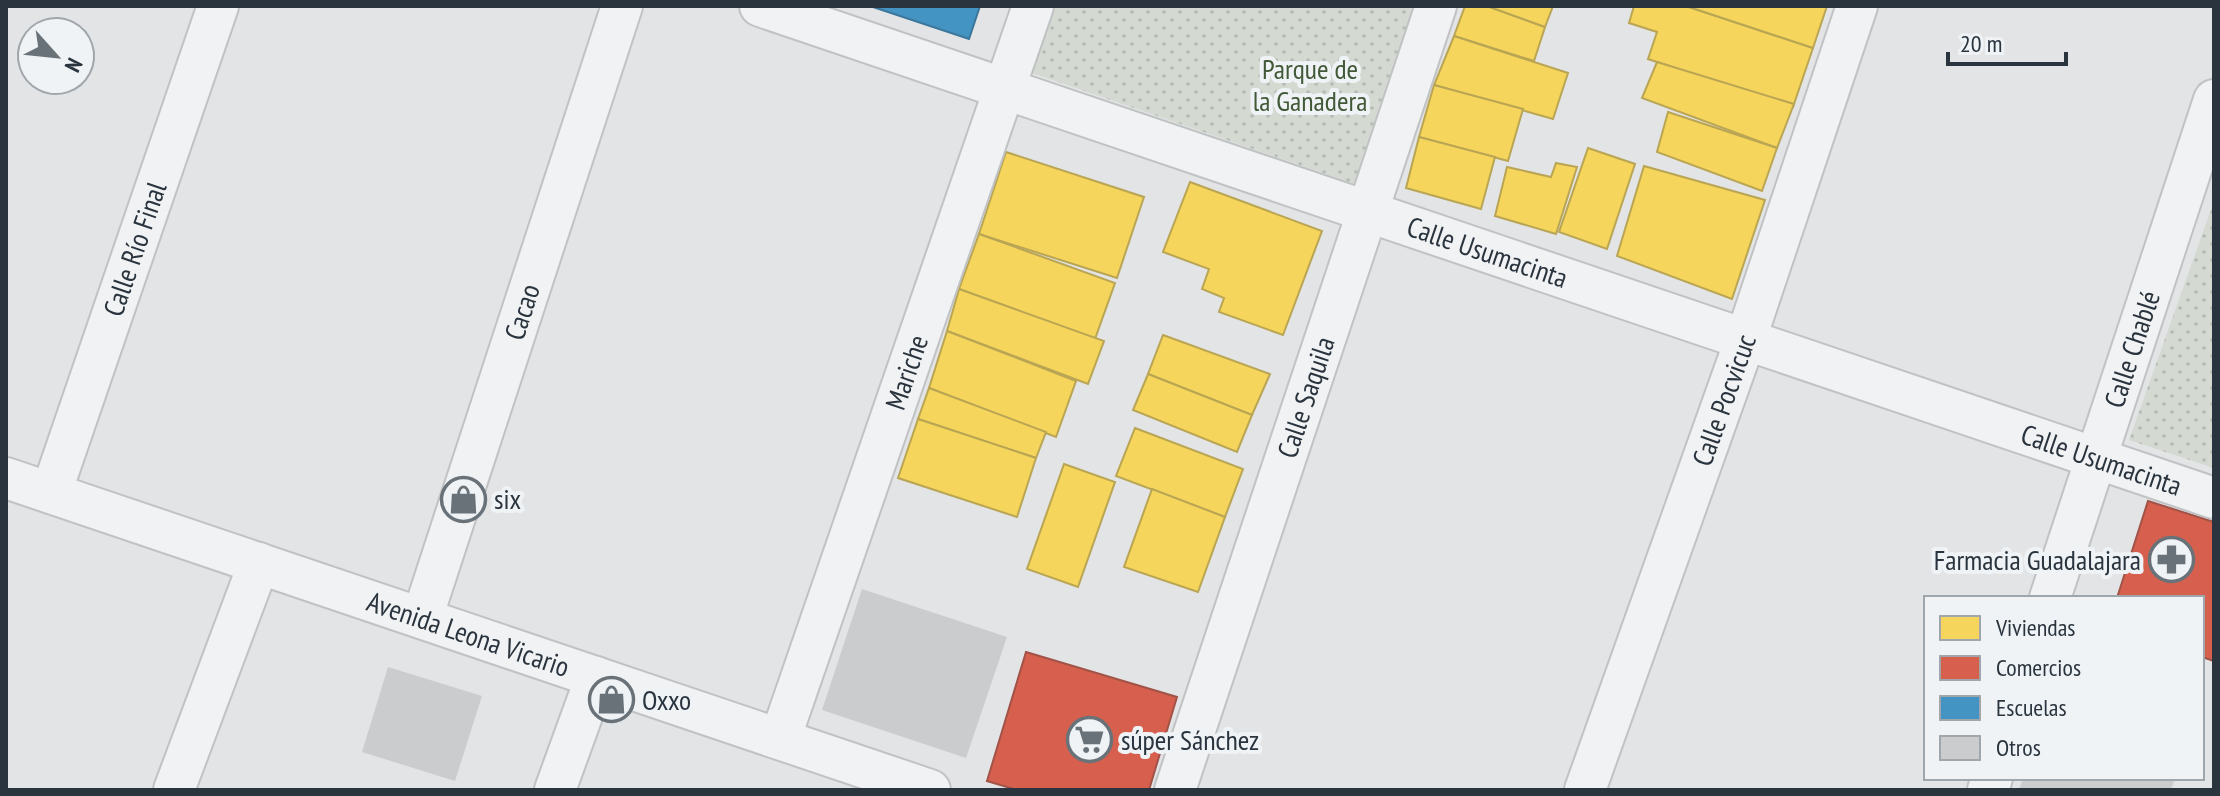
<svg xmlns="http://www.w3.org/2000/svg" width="2220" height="796" viewBox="0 0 2220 796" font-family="'PT Sans Narrow',sans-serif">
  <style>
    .grass { fill: url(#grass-dots) }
    .homes { fill: #f6d55c; stroke: #b9a553; stroke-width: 2 }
    .shops { fill: #d6604d; stroke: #a25348; stroke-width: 2 }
    .schools { fill: #4393c3; stroke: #3c769b; stroke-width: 2 }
    .building { fill: #caccce }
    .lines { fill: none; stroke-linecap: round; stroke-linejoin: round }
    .minor-casing { stroke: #c0c2c4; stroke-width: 44 }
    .minor { stroke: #f1f2f3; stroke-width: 40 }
    .labels { text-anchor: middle; stroke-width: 8; stroke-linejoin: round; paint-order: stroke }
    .park-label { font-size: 28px; fill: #425938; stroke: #eff3f6 }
    .street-label { font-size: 28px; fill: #2a343e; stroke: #eff3f6 }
    .poi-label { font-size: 28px; fill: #2a343e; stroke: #eff3f6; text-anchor: start }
  </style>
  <defs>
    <pattern id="grass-dots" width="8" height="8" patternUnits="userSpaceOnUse" patternTransform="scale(2)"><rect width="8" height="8" fill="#d4dad2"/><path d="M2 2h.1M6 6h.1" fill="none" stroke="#b6bcb5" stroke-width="1.8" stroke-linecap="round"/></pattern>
  </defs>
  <rect width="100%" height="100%" fill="#e2e4e6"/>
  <g class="grass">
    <polygon points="1054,6 1421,6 1361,186 1032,73"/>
    <polygon points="2214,201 2214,468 2129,440"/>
  </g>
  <g class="homes">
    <polygon points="1465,6 1487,6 1545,27 1534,61 1454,36"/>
    <polygon points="1487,6 1553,6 1545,27"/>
    <polygon points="1634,6 1686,6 1813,48 1793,107 1648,59 1657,32 1629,23"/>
    <polygon points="1686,6 1827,6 1813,48"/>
    <polygon points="1454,36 1568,73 1553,119 1434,85"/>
    <polygon points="1657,62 1794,104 1777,148 1642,98"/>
    <polygon points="1434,85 1523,109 1508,161 1419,137"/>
    <polygon points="1668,112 1777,148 1762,191 1657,152"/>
    <polygon points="1419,137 1495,157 1481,209 1406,188"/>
    <polygon points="1588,148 1635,164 1607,249 1559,232"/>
    <polygon points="1006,152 1144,197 1117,278 979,234"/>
    <polygon points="1556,163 1577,167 1556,234 1495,216 1507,167 1551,177"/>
    <polygon points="1644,166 1765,200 1732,299 1617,256"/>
    <polygon points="1190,182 1322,231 1283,335 1219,312 1224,298 1202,289 1209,269 1163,252"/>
    <polygon points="979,234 1115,283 1095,339 959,289"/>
    <polygon points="959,289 1104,341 1088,384 947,331"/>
    <polygon points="947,331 1076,381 1056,437 929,388"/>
    <polygon points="1163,335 1270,374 1252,415 1148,374"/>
    <polygon points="1148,374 1252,415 1237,452 1133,410"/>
    <polygon points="929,388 1046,432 1036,458 918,419"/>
    <polygon points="918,419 1036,458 1017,517 898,478"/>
    <polygon points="1135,428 1243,469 1225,517 1116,476"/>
    <polygon points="1064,464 1115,482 1078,587 1027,569"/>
    <polygon points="1152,489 1225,517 1198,592 1124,567"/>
  </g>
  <g class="shops">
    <polygon points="2148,501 2214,522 2214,661 2202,657 2202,598 2117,598"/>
    <polygon points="1026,652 1177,697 1149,790 1017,790 987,781"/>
  </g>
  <polygon class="schools" points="870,6 980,6 969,39"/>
  <g class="building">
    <polygon points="862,589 1007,637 966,758 822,710"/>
    <polygon points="388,667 482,696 455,781 362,752"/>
    <polygon points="2023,778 2175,778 2171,790 2019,790"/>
  </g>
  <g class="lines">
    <defs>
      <g id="minor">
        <path id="s1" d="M760,6L2214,498"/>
        <path id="s2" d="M6,478L930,790"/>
        <path id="s3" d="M51,493L218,6"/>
        <path id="s4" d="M2050,598L2214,100"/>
        <path id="s5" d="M422,618L622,6"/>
        <path id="s6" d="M780,739L1033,6"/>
        <polyline points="174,790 259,563"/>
        <polyline points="555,790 596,677"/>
        <path id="s7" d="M1175,790L1436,6"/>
        <path id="s8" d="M1585,790L1746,338L1857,6"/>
        <polyline points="1988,790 1992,778"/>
      </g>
    </defs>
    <use href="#minor" class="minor-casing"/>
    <use href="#minor" class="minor"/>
  </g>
  <defs>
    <symbol id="shop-ring" viewBox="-11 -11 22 22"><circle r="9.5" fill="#eff3f6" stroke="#6a7279" stroke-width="1.5"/><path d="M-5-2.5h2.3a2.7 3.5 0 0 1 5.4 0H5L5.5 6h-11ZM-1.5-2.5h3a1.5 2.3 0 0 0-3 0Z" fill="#6a7279"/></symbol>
    <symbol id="pharmacy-ring" viewBox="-11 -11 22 22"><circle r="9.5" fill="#eff3f6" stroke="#6a7279" stroke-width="1.5"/><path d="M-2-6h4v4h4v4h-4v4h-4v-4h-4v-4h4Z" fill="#6a7279"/></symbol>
    <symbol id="supermarket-ring" viewBox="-11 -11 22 22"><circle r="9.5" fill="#eff3f6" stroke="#6a7279" stroke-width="1.5"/><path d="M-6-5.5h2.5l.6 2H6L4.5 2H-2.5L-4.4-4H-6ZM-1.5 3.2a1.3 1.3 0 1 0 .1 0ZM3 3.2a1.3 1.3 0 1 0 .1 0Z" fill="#6a7279"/></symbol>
  </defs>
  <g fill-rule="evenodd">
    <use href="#shop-ring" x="438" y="474" width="51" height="51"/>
    <use href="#pharmacy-ring" x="2146" y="534" width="51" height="51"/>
    <use href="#shop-ring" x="586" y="674" width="51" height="51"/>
    <use href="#supermarket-ring" x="1064" y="714" width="51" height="51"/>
  </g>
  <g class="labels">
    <g class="park-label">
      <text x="1310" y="79">Parque de<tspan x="1310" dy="32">la Ganadera</tspan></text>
    </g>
    <g class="street-label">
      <text dy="10" stroke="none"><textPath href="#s3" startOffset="258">Calle Río Final</textPath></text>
      <text dy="10" stroke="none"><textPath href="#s1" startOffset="768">Calle Usumacinta</textPath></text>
      <text dy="10" stroke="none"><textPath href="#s5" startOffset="322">Cacao</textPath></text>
      <text dy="10" stroke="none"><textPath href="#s4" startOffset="262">Calle Chablé</textPath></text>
      <text dy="10" stroke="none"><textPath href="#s6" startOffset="388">Mariche</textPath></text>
      <text dy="10" stroke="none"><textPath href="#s7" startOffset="414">Calle Saquila</textPath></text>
      <text dy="10" stroke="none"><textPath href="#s8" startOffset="414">Calle Pocvicuc</textPath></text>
      <text dy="10" stroke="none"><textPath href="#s1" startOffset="1416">Calle Usumacinta</textPath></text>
      <text dy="10" stroke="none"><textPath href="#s2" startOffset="488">Avenida Leona Vicario</textPath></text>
    </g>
    <g class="poi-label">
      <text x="494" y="509">six</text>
      <text x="2141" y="570" text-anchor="end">Farmacia Guadalajara</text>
      <text x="642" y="710">Oxxo</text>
      <text x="1121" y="750">súper Sánchez</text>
    </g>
  </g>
  <rect width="2220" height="796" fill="none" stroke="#2a343e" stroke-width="16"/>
  <rect x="1924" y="596" width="280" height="184" fill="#eff3f6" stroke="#a0a7ac" stroke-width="2"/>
  <rect x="1940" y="616" width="40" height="24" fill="#f6d55c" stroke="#a0a7ac" stroke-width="2"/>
  <text x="1996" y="636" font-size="24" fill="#2a343e">Viviendas</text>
  <rect x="1940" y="656" width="40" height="24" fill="#d6604d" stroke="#a0a7ac" stroke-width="2"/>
  <text x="1996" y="676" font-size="24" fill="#2a343e">Comercios</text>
  <rect x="1940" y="696" width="40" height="24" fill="#4393c3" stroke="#a0a7ac" stroke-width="2"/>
  <text x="1996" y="716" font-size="24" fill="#2a343e">Escuelas</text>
  <rect x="1940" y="736" width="40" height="24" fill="#caccce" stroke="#a0a7ac" stroke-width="2"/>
  <text x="1996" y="756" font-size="24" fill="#2a343e">Otros</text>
  <g transform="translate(56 56) rotate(117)"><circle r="38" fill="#eff3f6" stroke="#a0a7ac" stroke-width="2"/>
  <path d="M0-6L14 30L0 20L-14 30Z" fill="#6a7279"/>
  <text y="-12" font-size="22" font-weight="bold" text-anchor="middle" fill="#2a343e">N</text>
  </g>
  <path d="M1948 52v12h118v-12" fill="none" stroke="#2a343e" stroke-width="4"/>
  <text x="1960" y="52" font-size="24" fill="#2a343e" stroke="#eff3f6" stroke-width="6" paint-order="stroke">20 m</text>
</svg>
